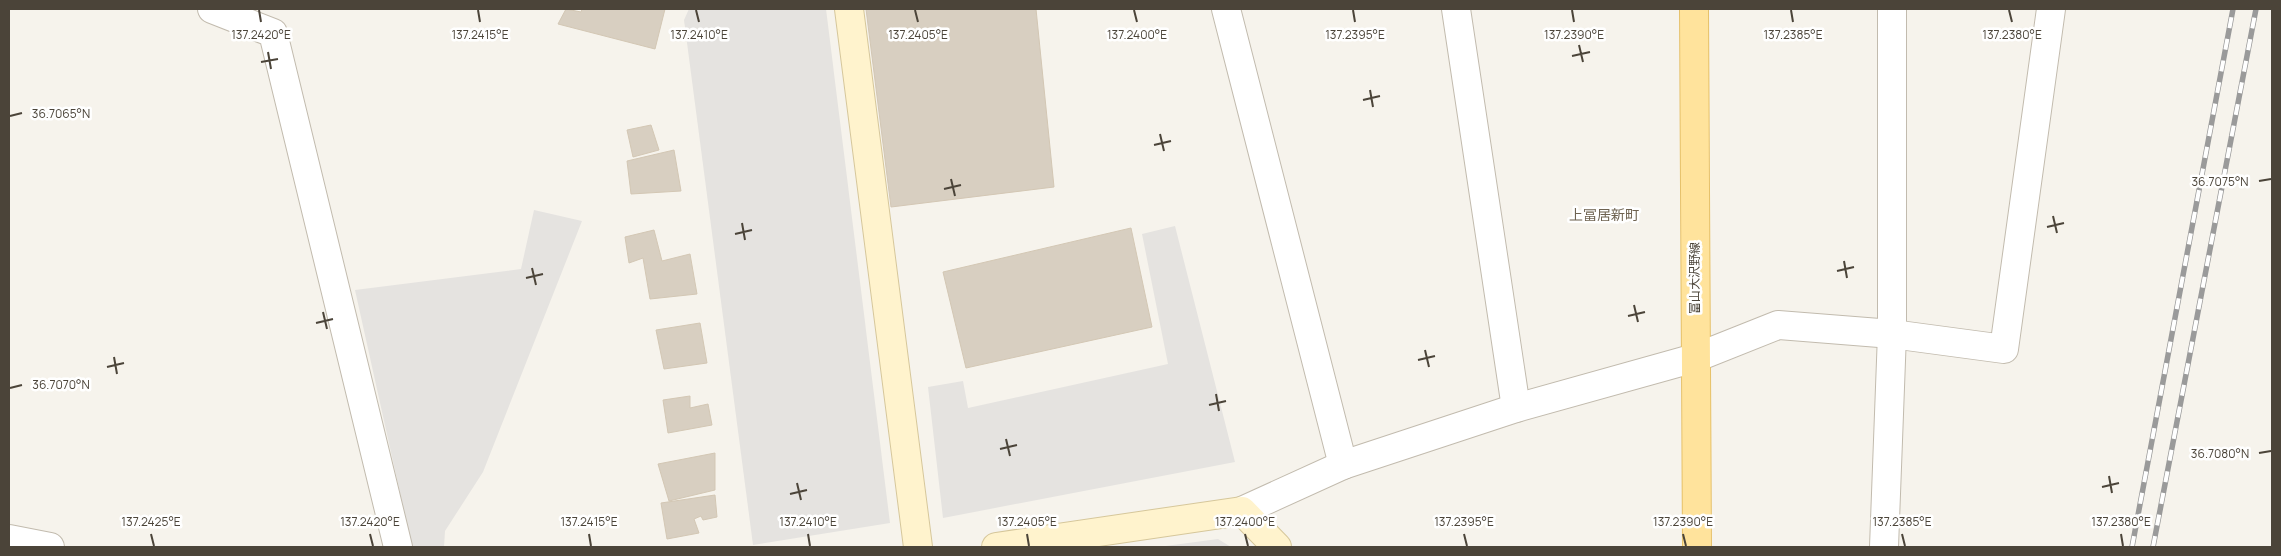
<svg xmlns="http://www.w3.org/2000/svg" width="2281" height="556" viewBox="0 0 2281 556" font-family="Manrope,'Noto Sans JP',sans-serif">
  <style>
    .parking { fill: #e5e3e0 }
    .building { fill: #d8cfc1; stroke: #d3c7b4 }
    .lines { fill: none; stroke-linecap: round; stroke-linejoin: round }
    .street-casing { stroke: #c2bbae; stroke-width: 30 }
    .secondary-casing { stroke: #d6c79b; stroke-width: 30 }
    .primary-casing { stroke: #e6c16a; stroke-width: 30 }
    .street { stroke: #fff; stroke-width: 28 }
    .secondary { stroke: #fff3cd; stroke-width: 28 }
    .primary { stroke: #ffe39c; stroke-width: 28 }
    .rail-casing { stroke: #9a9a9a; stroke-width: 5.5 }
    .rail { stroke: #fff; stroke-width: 4; stroke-dasharray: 11; stroke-linecap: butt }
    .ticks { fill: none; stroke: #4b4439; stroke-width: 2 }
    .labels { text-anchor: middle; stroke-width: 5; stroke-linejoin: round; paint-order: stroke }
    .street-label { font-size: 12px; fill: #4b4439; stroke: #fff }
    .neighbourhood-label { font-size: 14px; fill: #6e6250; stroke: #fff }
    .ticks-label { font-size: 12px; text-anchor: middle; fill: #4b4439; stroke: #fff; stroke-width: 5; stroke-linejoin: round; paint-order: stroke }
  </style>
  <rect width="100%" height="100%" fill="#f6f3ec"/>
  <g class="parking">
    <polygon points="689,9 826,9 890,523 753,545 684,20"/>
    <polygon points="534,210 582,221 483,472 445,531 444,547 412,547 355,290 521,269"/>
    <polygon points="1175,226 1235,462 943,518 928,387 963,381 968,408 1168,364 1142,234"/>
    <polygon points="1218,539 1231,547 1158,547"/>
  </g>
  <g class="building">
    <polygon points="566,9 581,12 582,9 665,9 655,49 558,24"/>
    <polygon points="866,9 1036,9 1054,187 891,207"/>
    <polygon points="651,125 659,150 633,157 627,130"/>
    <polygon points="674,150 681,191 631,194 627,161"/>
    <polygon points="1131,228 1152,327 966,368 943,272"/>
    <polygon points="654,230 662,261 690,254 697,294 650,299 643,258 629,263 625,237"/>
    <polygon points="700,323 707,363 664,369 656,330"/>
    <polygon points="690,396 690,408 708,404 712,425 668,433 663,400"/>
    <polygon points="715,453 715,490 669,501 658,464"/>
    <polygon points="715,495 717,517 703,520 701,516 694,519 699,533 667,539 661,503"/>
  </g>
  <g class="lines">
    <defs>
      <g id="street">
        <polyline points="212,9 273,33 398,547"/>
        <polyline points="1226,9 1343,465"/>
        <polyline points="1456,9 1516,408"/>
        <polyline points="1242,511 1343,465 1516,408 1695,358 1778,325 1892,334 2004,349 2051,9"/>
        <polyline points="9,539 50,547"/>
        <polyline points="1884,547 1892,334 1892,9"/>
      </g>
      <g id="secondary">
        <polyline points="849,9 918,547"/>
        <polyline points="996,547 1242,511 1277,547"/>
      </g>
      <polyline id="primary" points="1694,9 1697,547"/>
    </defs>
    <use href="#street" class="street-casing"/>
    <use href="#secondary" class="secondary-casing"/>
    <use href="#primary" class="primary-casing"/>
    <use href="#street" class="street"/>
    <use href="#secondary" class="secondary"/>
    <use href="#primary" class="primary"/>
    <defs>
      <g id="rail">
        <polyline points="2132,547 2233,9"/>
        <polyline points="2153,547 2256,9"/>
      </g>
    </defs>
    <use href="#rail" class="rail-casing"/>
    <use href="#rail" class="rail"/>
  </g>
  <path class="ticks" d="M259,10L261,22M478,10L480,22M696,10L699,22M915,10L918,22M1134,10L1137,22M1353,10L1355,22M1572,10L1574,22M1791,10L1793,22M2009,10L2012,22M1579,45L1583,62M268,52L271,69M1572,56L1590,52M261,62L278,59M1370,90L1373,107M1363,100L1380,96M10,116L22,113M1160,134L1164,151M1154,145L1171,141M951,179L955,196M2259,181L2271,179M944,189L961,185M2053,216L2057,233M742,223L745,240M2047,227L2064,223M735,234L752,230M1844,261L1847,278M532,268L536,285M1837,271L1854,267M526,278L543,274M1634,305L1638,322M323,312L327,329M1628,316L1645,312M316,323L333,319M1425,350L1429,367M114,357L117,374M1418,360L1435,356M107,367L124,363M10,388L22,385M1216,394L1219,411M1209,405L1226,401M1006,439L1010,456M1000,449L1017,445M2259,453L2271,451M2109,476L2112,493M797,483L801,500M2102,487L2119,483M790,494L807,490M151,534L154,546M370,534L373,546M589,534L591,546M808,534L810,546M1027,534L1029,546M1245,534L1248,546M1464,534L1467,546M1683,534L1686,546M1902,534L1905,546M2121,534L2123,546"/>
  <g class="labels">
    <g class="street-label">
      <text transform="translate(1695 278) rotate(-90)" y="4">富山大沢野線</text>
    </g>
    <g class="neighbourhood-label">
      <text x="1604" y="220">上冨居新町</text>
    </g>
  </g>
  <g class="ticks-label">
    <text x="261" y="39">137.2420°E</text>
    <text x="480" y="39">137.2415°E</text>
    <text x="699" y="39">137.2410°E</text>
    <text x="918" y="39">137.2405°E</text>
    <text x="1137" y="39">137.2400°E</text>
    <text x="1355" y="39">137.2395°E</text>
    <text x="1574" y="39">137.2390°E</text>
    <text x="1793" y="39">137.2385°E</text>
    <text x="2012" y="39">137.2380°E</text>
    <text x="61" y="118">36.7065°N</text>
    <text x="2220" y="186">36.7075°N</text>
    <text x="61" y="389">36.7070°N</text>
    <text x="2220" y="458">36.7080°N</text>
    <text x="151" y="526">137.2425°E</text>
    <text x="370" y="526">137.2420°E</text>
    <text x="589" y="526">137.2415°E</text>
    <text x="808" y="526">137.2410°E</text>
    <text x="1027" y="526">137.2405°E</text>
    <text x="1245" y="526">137.2400°E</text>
    <text x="1464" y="526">137.2395°E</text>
    <text x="1683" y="526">137.2390°E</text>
    <text x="2121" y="526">137.2380°E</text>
    <text x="1902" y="526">137.2385°E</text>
  </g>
  <rect width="2281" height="556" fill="none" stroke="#4b4439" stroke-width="20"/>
</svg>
